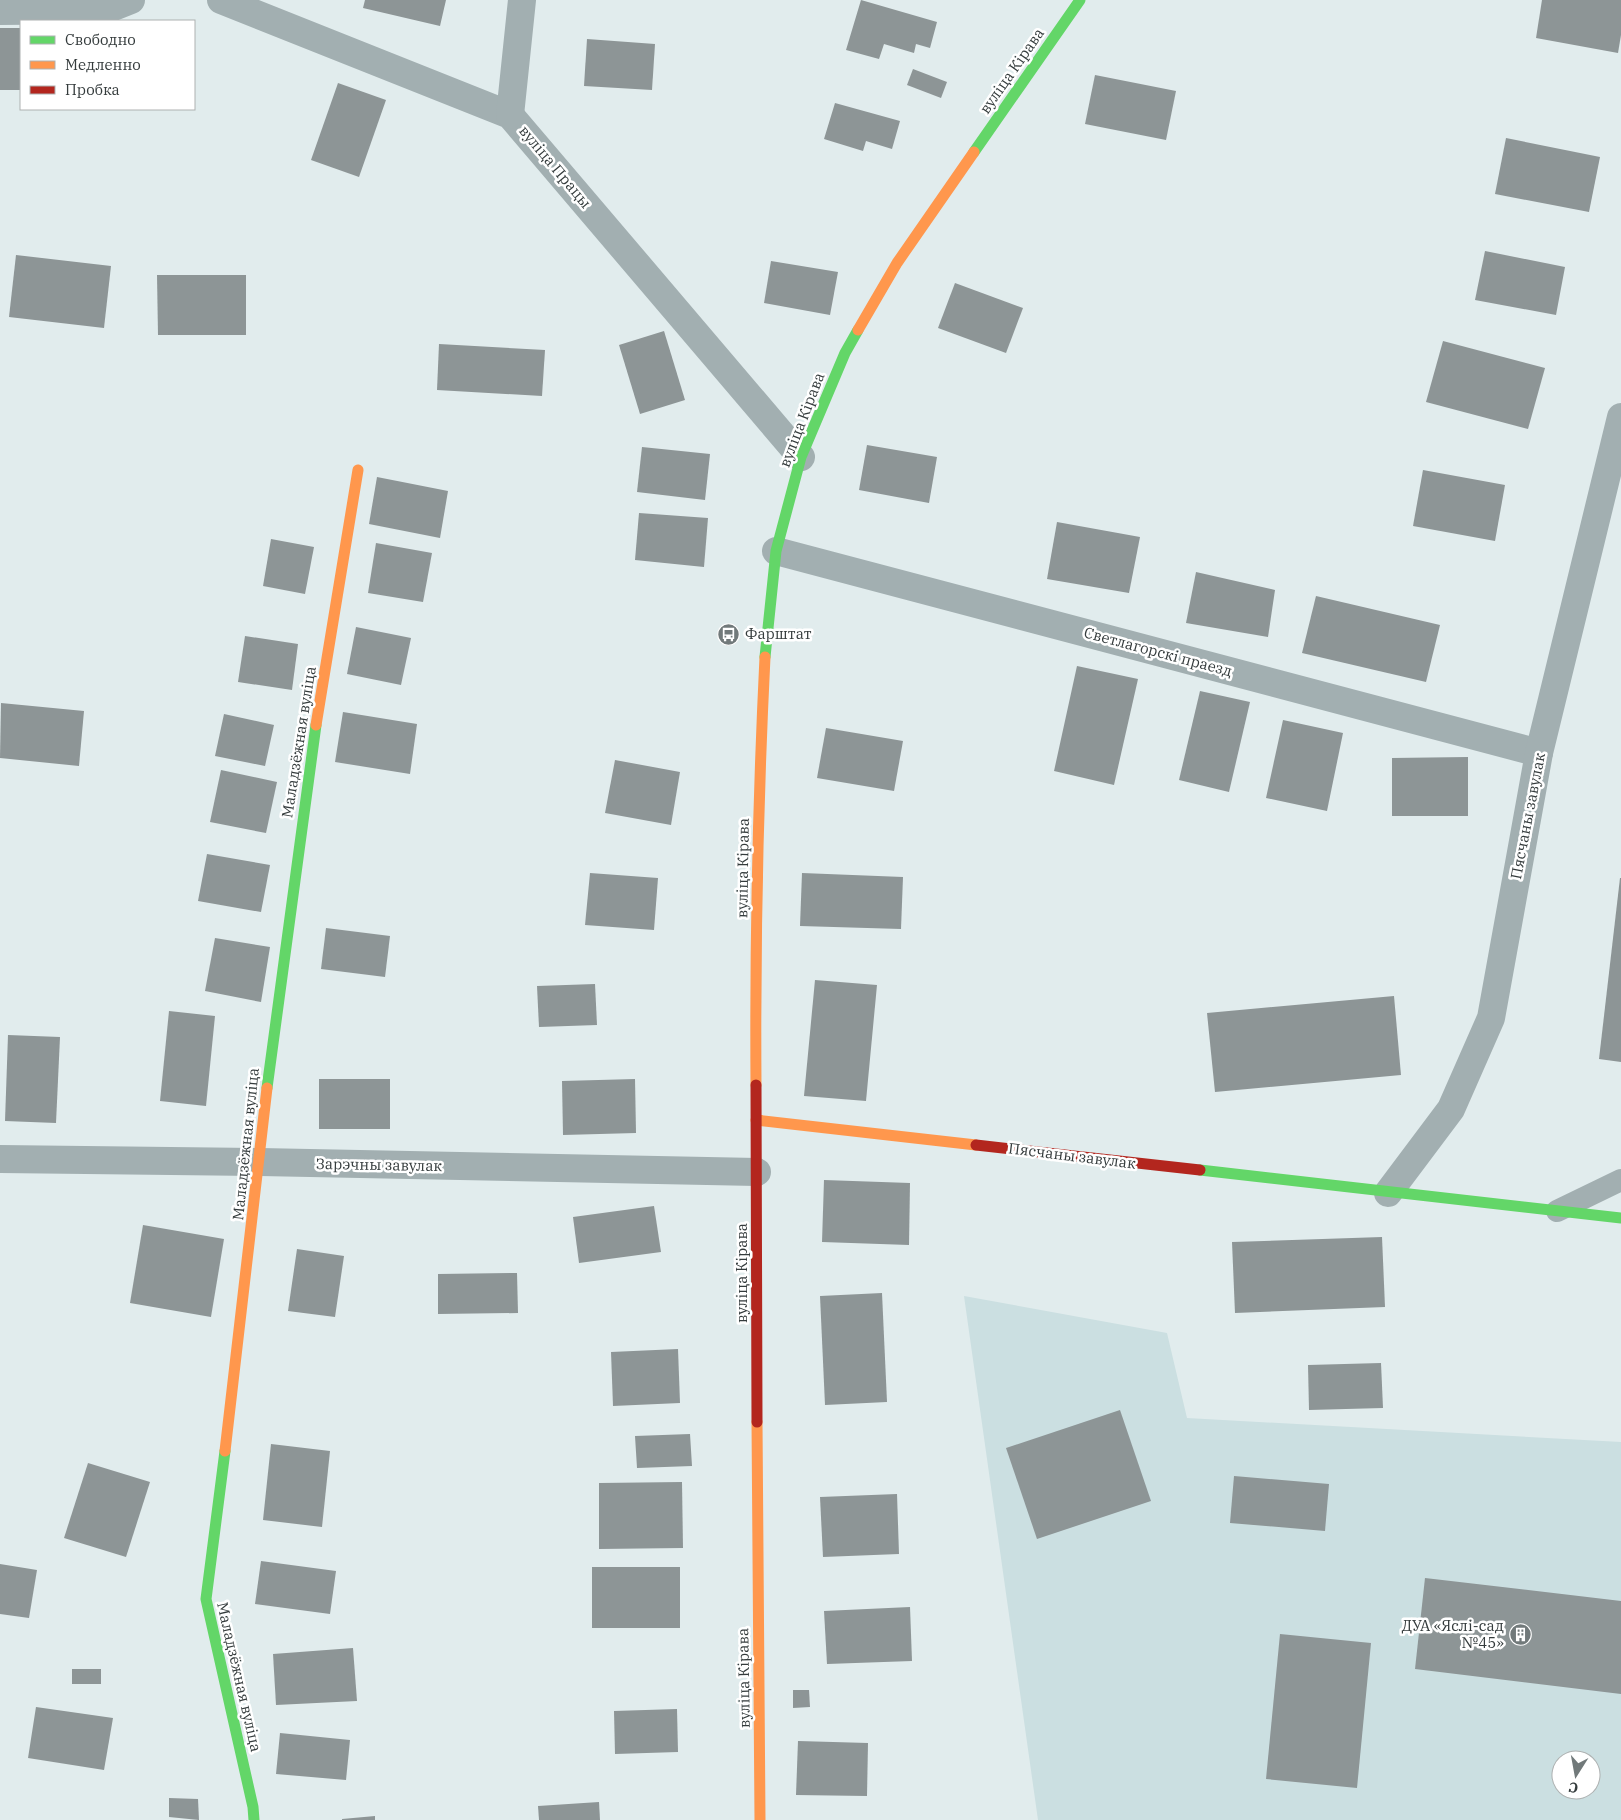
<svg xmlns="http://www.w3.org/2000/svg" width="1621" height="1820" viewBox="0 0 1621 1820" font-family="'IBM Plex Serif',serif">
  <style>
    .built { fill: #cbdfe1; fill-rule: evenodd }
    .building { fill: #8d9596 }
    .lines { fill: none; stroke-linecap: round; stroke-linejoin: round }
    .lane { stroke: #a2afb1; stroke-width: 22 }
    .street { stroke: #a2afb1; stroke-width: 28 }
    .fast { stroke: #63d668; stroke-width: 11 }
    .slow { stroke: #ff974d; stroke-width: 11 }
    .jam { stroke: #b3261e; stroke-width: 11 }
    .labels { text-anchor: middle; stroke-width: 5; stroke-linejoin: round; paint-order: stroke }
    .street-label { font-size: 15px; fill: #343b3c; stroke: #fff }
    .poi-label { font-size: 15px; fill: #343b3c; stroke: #fff; text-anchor: start }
  </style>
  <rect width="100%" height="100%" fill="#e1eced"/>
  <path class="built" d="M964,1296L1167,1333L1187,1418L1621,1442V1820H1038ZM1561,1760H1591V1790H1561Z"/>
  <g class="building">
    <polygon points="365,0 446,0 440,26 363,8"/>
    <polygon points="861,0 937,22 930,48 916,44 914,53 884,44 879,59 846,50"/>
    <polygon points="1542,0 1621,0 1621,35 1618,53 1536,38"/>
    <rect x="0" y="28" width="21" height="62"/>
    <polygon points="587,39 655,44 652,90 584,86"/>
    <polygon points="913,69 947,82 941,98 907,85"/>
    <polygon points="1095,75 1176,91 1166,140 1085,124"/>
    <polygon points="338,83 386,100 359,177 311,160"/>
    <polygon points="835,103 900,121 892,149 866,141 863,151 824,139"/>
    <polygon points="1506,138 1600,157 1589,212 1495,194"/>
    <polygon points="1485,251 1565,267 1556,315 1475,300"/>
    <polygon points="16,255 111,266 104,328 9,317"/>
    <polygon points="771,261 838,272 830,315 764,303"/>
    <polygon points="157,275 246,275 246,335 158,335"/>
    <polygon points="955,283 1023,308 1006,353 938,328"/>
    <polygon points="664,331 685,400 640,414 619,345"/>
    <polygon points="1443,341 1545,368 1528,429 1426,402"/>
    <polygon points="439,344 545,350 542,396 437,390"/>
    <polygon points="867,445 937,457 929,503 859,490"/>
    <polygon points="642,447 710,454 705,500 637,492"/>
    <polygon points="1423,470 1505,485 1495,541 1413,526"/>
    <polygon points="377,477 448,491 440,538 369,524"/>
    <polygon points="639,513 708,518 704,567 635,560"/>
    <polygon points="1057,522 1140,537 1129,593 1047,579"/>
    <polygon points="271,539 314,547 305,594 263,586"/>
    <polygon points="376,543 432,553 423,602 368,593"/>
    <polygon points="1196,572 1275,590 1268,637 1186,623"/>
    <polygon points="1316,596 1440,625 1426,682 1302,653"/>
    <polygon points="356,627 411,638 401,685 347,674"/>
    <polygon points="245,636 298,644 292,690 238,682"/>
    <polygon points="1077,666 1138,679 1114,785 1054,771"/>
    <polygon points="1200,691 1250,702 1229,792 1179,780"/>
    <polygon points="1,703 84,711 79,766 0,758"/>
    <polygon points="343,712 417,724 410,774 335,762"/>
    <polygon points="224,714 274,725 265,766 215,756"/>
    <polygon points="1283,720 1343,733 1327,811 1266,798"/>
    <polygon points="826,728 903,741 894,791 817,778"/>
    <polygon points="1468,757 1468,816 1392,816 1392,758"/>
    <polygon points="615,760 680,772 671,825 605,813"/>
    <polygon points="221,770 277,782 266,833 210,822"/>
    <polygon points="207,854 270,865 261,912 198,901"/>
    <polygon points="590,873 658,878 654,930 585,925"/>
    <polygon points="802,873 903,877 901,929 800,926"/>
    <polygon points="1620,878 1621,878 1621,1062 1599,1059"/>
    <polygon points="326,928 390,936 385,977 321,969"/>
    <polygon points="215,938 270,947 261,1002 205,991"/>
    <polygon points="815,980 877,985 866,1101 804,1096"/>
    <polygon points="595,984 597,1025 539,1027 537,986"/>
    <polygon points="1394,996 1401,1075 1215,1092 1207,1013"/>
    <polygon points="169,1011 215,1016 206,1106 160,1101"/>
    <polygon points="8,1035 60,1037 56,1123 5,1121"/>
    <rect x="319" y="1079" width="71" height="50"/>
    <polygon points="635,1079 636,1133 563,1135 562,1081"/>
    <polygon points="824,1180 910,1183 909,1245 822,1242"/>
    <polygon points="654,1206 661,1252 579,1263 573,1217"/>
    <polygon points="143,1225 224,1239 211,1317 130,1303"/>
    <polygon points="1382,1237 1385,1307 1235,1313 1232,1242"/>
    <polygon points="297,1249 344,1256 335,1317 288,1311"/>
    <polygon points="517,1273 518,1313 438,1314 438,1274"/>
    <polygon points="882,1293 887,1402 825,1405 820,1296"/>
    <polygon points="678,1349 680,1403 613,1406 611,1352"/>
    <polygon points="1381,1363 1383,1408 1309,1410 1308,1365"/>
    <polygon points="1120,1410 1151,1501 1037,1539 1006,1448"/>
    <polygon points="690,1434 692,1466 637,1468 635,1436"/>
    <polygon points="271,1444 330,1451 322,1527 263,1520"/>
    <polygon points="88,1463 150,1482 126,1557 64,1538"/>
    <polygon points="1234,1476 1329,1484 1325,1531 1230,1523"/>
    <polygon points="682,1482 683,1548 599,1549 599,1483"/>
    <polygon points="897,1494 899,1554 823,1557 820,1497"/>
    <polygon points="261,1561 336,1571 330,1614 255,1604"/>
    <polygon points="0,1564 37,1570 29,1618 0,1614"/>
    <rect x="592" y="1567" width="88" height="61"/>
    <polygon points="1425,1578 1621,1601 1621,1694 1415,1669"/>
    <polygon points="910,1607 912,1661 827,1664 824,1611"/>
    <polygon points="1280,1634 1371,1643 1357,1788 1266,1779"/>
    <polygon points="353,1648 357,1701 276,1705 273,1654"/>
    <rect x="72" y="1669" width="29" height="15"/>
    <polygon points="793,1690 809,1690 810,1707 793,1708"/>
    <polygon points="36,1707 113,1718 104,1770 28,1758"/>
    <polygon points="677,1709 678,1752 615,1754 614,1711"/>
    <polygon points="280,1733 350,1740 346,1780 276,1774"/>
    <polygon points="798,1741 868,1743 867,1796 796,1795"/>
    <polygon points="169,1798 198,1799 199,1820 169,1817"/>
    <polygon points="599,1802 600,1820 539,1820 538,1806"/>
    <polygon points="375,1816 375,1820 342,1820 342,1819"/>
  </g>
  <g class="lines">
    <polyline class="lane" points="1557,1211 1621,1180"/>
    <g class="street">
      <polyline points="221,0 510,115 801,457"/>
      <polyline points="0,11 106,10 131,0"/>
      <polyline points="510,115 522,0"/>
      <polyline points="776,551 1539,753"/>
      <polyline points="0,1159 260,1162 757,1172"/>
      <polyline points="1388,1193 1451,1109 1491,1018 1539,753 1621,417"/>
    </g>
    <g class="fast">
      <polyline points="974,152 1080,0"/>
      <polyline points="765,657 776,551 801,457 845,353 858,330"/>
      <polyline points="267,1088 316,725"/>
      <polyline points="1200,1170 1621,1218"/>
      <polyline points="225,1451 206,1599 253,1807 254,1820"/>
    </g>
    <g class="slow">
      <polyline points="858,330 897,263 974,152"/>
      <polyline points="316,725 358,470"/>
      <path d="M756,1085C755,942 758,799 765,657"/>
      <polyline points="756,1120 976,1145"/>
      <polyline points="757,1422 760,1820"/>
      <polyline points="225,1451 267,1088"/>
    </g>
    <g class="jam">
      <polyline points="756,1085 757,1422"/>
      <polyline points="976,1145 1200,1170"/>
    </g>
  </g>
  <defs>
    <symbol id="bus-disc" viewBox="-11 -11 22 22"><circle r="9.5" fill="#71797a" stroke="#fff"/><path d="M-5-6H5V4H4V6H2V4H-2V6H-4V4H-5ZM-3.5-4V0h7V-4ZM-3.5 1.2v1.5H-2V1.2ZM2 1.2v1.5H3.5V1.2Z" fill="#fff"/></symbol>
    <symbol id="building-disc" viewBox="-11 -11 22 22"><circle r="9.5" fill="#71797a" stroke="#fff"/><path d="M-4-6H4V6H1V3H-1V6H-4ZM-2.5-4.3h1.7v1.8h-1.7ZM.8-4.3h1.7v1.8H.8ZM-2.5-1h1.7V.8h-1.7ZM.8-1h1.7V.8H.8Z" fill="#fff"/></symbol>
  </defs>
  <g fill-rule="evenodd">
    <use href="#bus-disc" x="716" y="622" width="25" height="25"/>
    <use href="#building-disc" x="1508" y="1622" width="25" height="25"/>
  </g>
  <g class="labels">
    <g class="street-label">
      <text transform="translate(1012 71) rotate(-55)" y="5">вуліца Кірава</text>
      <text transform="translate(555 167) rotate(50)" y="5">вуліца Працы</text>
      <text transform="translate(802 420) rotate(-69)" y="5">вуліца Кірава</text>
      <text transform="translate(1158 652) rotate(15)" y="5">Светлагорскі праезд</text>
      <text transform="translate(299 742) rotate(-81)" y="5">Маладзёжная вуліца</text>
      <text transform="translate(1528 816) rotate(-79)" y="5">Пясчаны завулак</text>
      <text transform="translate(743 868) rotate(-89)" y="5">вуліца Кірава</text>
      <text transform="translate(246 1144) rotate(-84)" y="5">Маладзёжная вуліца</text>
      <text transform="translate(1072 1156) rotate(7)" y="5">Пясчаны завулак</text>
      <text transform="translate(379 1165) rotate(1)" y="5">Зарэчны завулак</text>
      <text transform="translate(742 1273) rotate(-90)" y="5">вуліца Кірава</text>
      <text transform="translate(239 1677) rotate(77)" y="5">Маладзёжная вуліца</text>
      <text transform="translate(744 1678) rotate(-91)" y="5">вуліца Кірава</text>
    </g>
    <g class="poi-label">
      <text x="745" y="639">Фарштат</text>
      <text x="1504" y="1631" text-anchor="end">ДУА «Яслі-сад<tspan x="1504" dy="17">№45»</tspan></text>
    </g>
  </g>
  <rect x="20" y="20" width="175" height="90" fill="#ffffff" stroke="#aeb1b1"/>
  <rect x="30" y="36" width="25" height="8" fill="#63d668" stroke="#aeb1b1"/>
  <text x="65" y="45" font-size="15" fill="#343b3c">Свободно</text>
  <rect x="30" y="61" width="25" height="8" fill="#ff974d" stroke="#aeb1b1"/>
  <text x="65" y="70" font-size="15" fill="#343b3c">Медленно</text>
  <rect x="30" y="86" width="25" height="8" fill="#b3261e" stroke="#aeb1b1"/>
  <text x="65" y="95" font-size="15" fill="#343b3c">Пробка</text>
  <g transform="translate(1576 1775) rotate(191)"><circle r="24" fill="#ffffff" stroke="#aeb1b1"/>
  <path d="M0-4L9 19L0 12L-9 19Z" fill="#71797a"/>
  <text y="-8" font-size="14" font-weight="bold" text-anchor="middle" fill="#343b3c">С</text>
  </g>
</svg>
